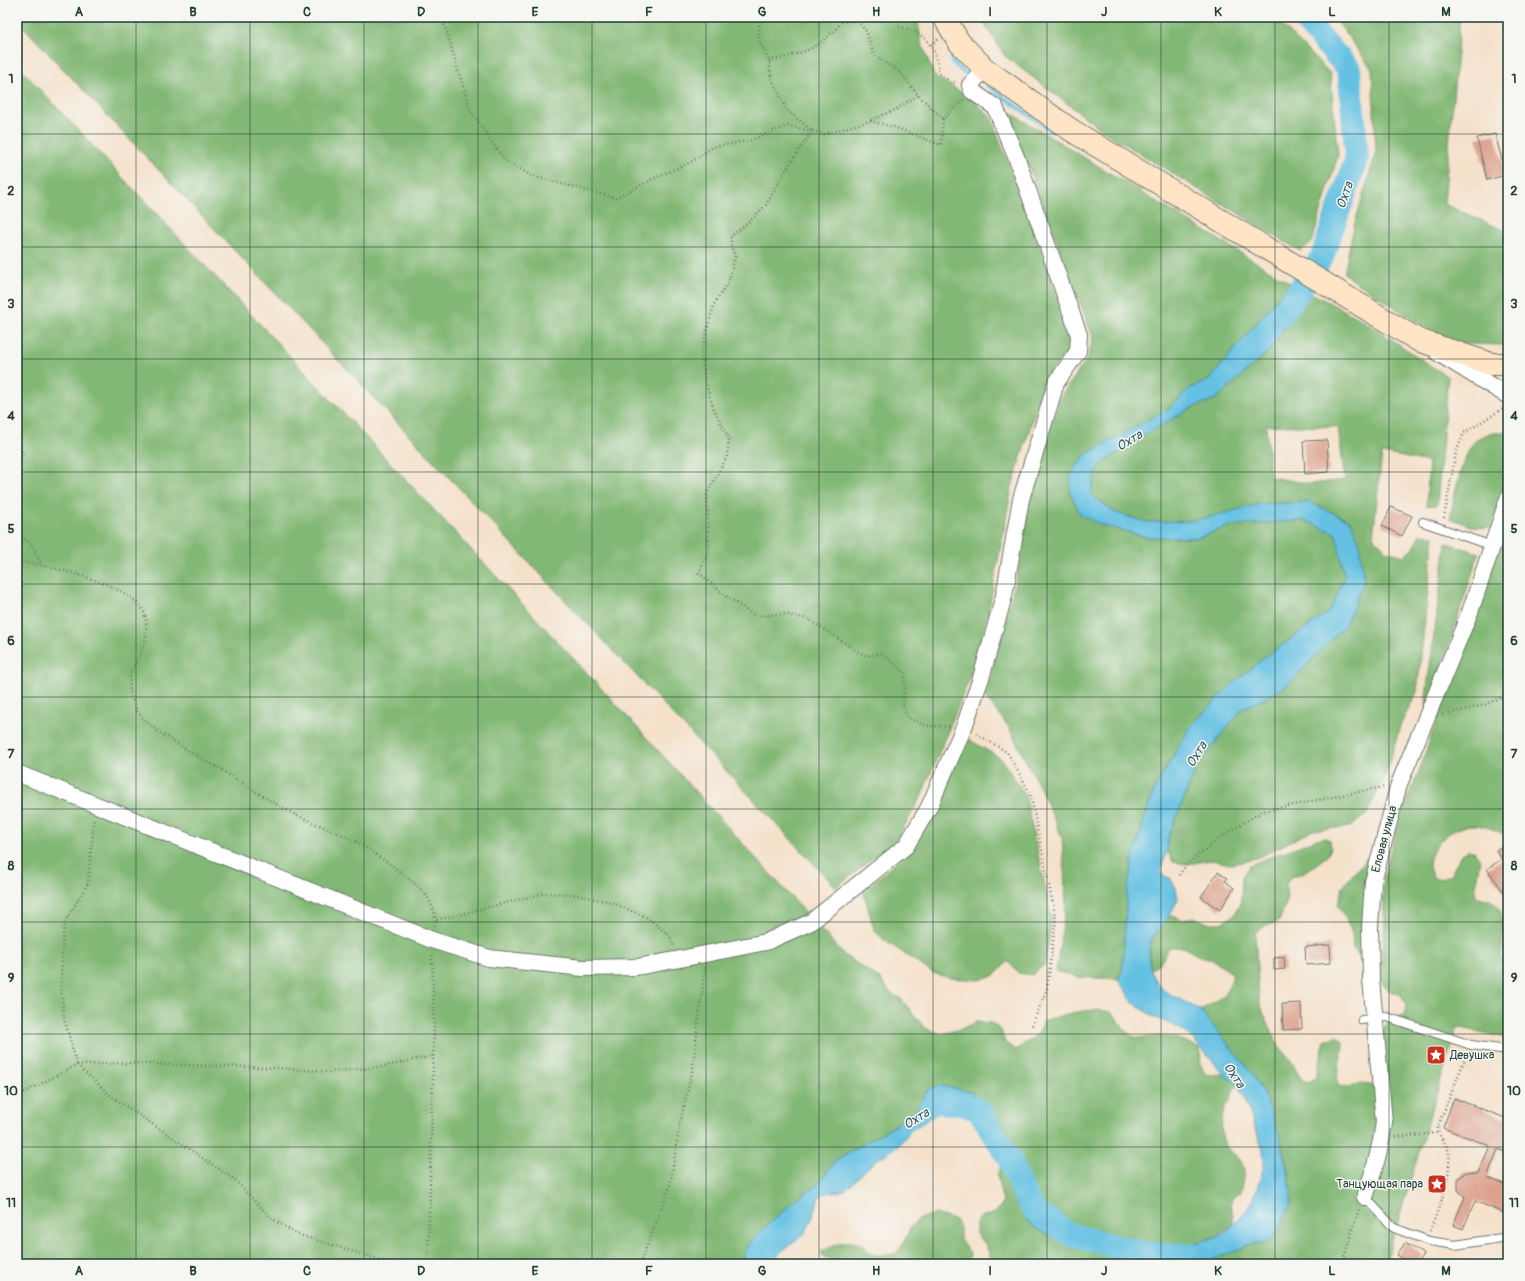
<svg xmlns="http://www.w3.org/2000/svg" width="1525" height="1281" viewBox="0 0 1525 1281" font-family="Pangolin,sans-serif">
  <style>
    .forest { fill: #82b874; stroke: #507a54; fill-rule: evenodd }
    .water { fill: #65c1e3; stroke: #427f8c }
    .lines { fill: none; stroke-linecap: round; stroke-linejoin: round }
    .stream { stroke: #65c1e3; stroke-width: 4 }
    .river { stroke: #65c1e3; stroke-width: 24 }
    .building { fill: #dda28e }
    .lane-casing { stroke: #6a7668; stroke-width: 10 }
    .street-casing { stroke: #6a7668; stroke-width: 18 }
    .secondary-casing { stroke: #6a7668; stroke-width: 24 }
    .path { stroke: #6a7668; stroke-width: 2.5; stroke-dasharray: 1 3; stroke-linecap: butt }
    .lane { stroke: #fff; stroke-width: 8 }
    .street { stroke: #fff; stroke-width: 16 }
    .secondary { stroke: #ffe4c6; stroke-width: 22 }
    .grid { fill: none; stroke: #1f3d34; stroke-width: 1; stroke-opacity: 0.55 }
    .labels { text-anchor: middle; stroke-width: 3; stroke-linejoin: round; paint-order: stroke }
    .street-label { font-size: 12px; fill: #1f3d34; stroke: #f6f6f2 }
    .poi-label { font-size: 12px; fill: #1f3d34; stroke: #f6f6f2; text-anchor: start }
    .water-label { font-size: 13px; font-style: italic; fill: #305e60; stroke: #f6f6f2 }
    .neatline { fill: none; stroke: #1f3d34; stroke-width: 1.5 }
    .grid-label { font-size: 13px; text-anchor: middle; font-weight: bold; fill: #1f3d34 }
  </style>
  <rect width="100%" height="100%" fill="#f6f6f2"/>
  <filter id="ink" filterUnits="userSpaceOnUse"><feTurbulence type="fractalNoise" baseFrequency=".025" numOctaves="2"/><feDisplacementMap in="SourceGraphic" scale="8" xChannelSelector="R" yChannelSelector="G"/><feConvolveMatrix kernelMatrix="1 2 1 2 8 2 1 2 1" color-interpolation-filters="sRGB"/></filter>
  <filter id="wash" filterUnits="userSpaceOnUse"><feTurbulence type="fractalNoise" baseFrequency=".012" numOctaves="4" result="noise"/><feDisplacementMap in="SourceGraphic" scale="16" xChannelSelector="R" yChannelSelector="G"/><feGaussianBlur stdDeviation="0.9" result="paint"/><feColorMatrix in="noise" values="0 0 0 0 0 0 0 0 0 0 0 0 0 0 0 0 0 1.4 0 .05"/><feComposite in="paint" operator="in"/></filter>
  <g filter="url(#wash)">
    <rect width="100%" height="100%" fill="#f5e1ca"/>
    <g class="forest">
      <polygon points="17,17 917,17 921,41 934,76 971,98 991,117 1071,332 1071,347 1045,378 1012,487 990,603 976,663 920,799 896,840 836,887 17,20"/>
      <polygon points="980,17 1272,17 1290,33 1330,73 1338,155 1312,242 1300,251 1106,133 1005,56"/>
      <polygon points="1331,17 1460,17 1444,204 1508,232 1508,345 1468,344 1435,334 1344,274 1354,226 1376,152 1372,69 1336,20"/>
      <path d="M17,65L615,703L844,955L881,980L891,994L900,998L925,1028L941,1034L961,1029L976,1022L991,1023L1001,1030L1005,1043L1016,1050L1038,1034L1044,1021C1061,1015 1095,1005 1112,1013C1117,1016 1123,1031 1132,1036C1142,1040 1153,1036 1162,1036C1176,1037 1188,1042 1200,1049L1201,1066L1205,1074L1212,1075L1224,1074L1238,1085C1231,1090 1233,1094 1230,1101C1228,1104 1224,1107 1224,1111C1222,1117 1221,1130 1222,1136C1227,1160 1253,1151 1241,1192L1232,1198C1230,1208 1234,1214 1233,1224C1216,1242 1190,1242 1168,1254L1186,1260L1226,1255L1248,1245L1264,1243L1291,1188L1287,1164L1266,1098L1251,1072L1200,1010C1219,1000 1228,996 1233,974L1211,959L1197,955L1184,947H1169L1162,960L1151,971C1146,942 1152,937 1170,915L1182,920L1194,917L1207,923H1221L1234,916L1241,901L1242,877L1250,865L1317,839L1325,838L1330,840L1331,848L1327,856L1307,871L1291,877L1286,884L1287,901L1279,921L1259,929L1255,933L1259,999L1264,1015L1279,1047L1294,1065L1301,1079L1308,1083L1316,1076L1325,1041L1337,1036L1343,1041C1343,1056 1335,1071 1338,1086L1348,1087L1361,1083L1378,1085L1383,1029L1388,1023L1405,1014L1406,1003L1401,995L1390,991L1383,985L1381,974L1385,921L1383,897L1384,876L1391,849L1404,806L1418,774L1508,517V836C1497,831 1485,825 1473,825C1452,826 1430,844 1429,866C1429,870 1432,874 1433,877L1441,879L1450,876L1461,855L1468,850L1476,852L1480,858C1479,868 1474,888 1476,897C1525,900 1488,962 1508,978V1038L1457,1027L1385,1264H993L986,1245L976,1234V1224L978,1219L995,1213L1003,1203L997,1175L1003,1161L1001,1133L988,1119L973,1113L978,1110L926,1092L917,1109L894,1126L837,1159L817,1185L794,1201L761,1231L748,1246L740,1264H17ZM1036,1201L1040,1205L1077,1226L1089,1230L1056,1239L1026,1220Z"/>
      <polygon points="1003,108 1290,283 1209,380 1189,389 1171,407 1086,454 1071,474 1101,525 1147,537 1197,538 1230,526 1304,520 1336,534 1345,577 1329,612 1265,657 1232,684 1190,727 1154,790 1134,853 1127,892 1122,973 1118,979 1076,977 1056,971 1066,904 1062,837 1041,790 1008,726 985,697 1017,575 1031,491 1059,399 1088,358 1093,337 1028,165"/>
      <path d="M1309,292L1359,318L1448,377L1437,505L1426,506L1429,462L1382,453L1373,537L1387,551L1404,556L1414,548L1420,534L1434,536L1417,692L1400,726L1387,771L1367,814L1350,827L1313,830L1259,857L1242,862L1230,864L1212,860L1187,864L1173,862L1167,851L1168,838L1197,766L1242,709L1267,697L1346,624L1351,521L1309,502L1260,504L1194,521L1147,522L1114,512L1091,494L1094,478L1101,464L1145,435L1191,408L1216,399L1269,351ZM1266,425L1338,427L1345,480L1310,484L1270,477Z"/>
      <path d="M1506,431H1508V474L1491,528L1474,527L1450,518C1454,498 1462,449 1479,438C1486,433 1499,433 1506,431Z"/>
      <polygon points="1446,543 1479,553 1427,710 1426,696"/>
      <polygon points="965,737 1000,758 1025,794 1052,919 1045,964 1032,975 1018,973 1008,961 995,975 979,980 950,978 933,973 884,940 874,929 863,891 909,851"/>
      <polygon points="1367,858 1370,858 1372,861 1366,962 1362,965 1353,948 1352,933 1347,921 1338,905 1343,886"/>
      <path d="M935,1214L955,1220L960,1228V1240L970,1254L968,1264H844L824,1257L821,1252C832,1246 847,1238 860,1244C865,1246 867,1253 872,1254C880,1257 889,1255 897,1253C913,1232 903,1222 935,1214Z"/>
    </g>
    <g class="water">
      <polygon points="1290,283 1309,292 1269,351 1216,399 1191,408 1145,435 1101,464 1094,478 1091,494 1114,512 1147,522 1193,521 1260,504 1309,502 1351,521 1359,542 1364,580 1346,624 1291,682 1267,697 1242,709 1197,766 1168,838 1167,851 1161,868 1163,876 1170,878 1176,888 1178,899 1170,915 1151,939 1148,956 1151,971 1157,982 1164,991 1200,1010 1251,1072 1266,1098 1279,1135 1291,1188 1291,1205 1274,1238 1264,1243 1248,1245 1226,1255 1211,1260 1186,1260 1168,1254 1180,1247 1216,1237 1225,1233 1246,1211 1253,1201 1264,1166 1263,1150 1245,1099 1238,1085 1224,1074 1192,1038 1179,1028 1152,1016 1132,1001 1118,979 1122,973 1127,892 1134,853 1154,790 1190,727 1232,684 1265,657 1329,612 1345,577 1336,534 1304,520 1230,526 1197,538 1147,537 1101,525 1081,515 1070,493 1071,474 1086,454 1171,407 1189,389 1209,380"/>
      <path d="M937,1085L972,1092L979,1110L973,1113L955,1109L936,1114L910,1131L897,1147L876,1160L845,1190L823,1194L818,1198C817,1207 809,1230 802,1236C790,1247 781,1248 772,1264H740L748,1246L761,1231L794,1201L817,1185L837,1159L894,1126L917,1109L926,1092Z"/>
      <path d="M1025,1196L1036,1201L1040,1205L1077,1226L1100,1235L1105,1244C1096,1246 1086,1247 1077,1245C1065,1244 1034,1229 1026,1220C1021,1213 1022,1204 1025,1196Z"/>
    </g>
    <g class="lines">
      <g class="stream">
        <polyline points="945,40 951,48 953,63 963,72 974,74"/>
        <polyline points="987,85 1052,132"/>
      </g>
      <g class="river">
        <polyline points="1282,315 1322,257 1357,158 1349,69 1302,17"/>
        <polyline points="946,1104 957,1102 979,1110 1009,1158 1025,1196 1035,1212 1071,1235 1146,1254 1201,1255"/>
      </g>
    </g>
    <g id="blocks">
      <g class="building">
        <polygon points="1495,134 1506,175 1487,180 1477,138"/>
        <polygon points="1327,440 1329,472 1305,474 1303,441"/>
        <polygon points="1391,507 1412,516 1402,536 1382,526"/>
        <polygon points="1507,843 1508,845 1508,898 1487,869 1502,859 1496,850"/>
        <polygon points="1218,872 1227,878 1225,881 1234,888 1220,910 1201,897"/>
        <polygon points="1330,945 1331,963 1306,965 1305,947"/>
        <polygon points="1284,957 1285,969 1274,970 1274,958"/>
        <polygon points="1301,1003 1302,1029 1283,1030 1282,1004"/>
        <polygon points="1454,1098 1505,1118 1508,1110 1508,1153 1498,1149 1487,1177 1508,1186 1508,1215 1475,1201 1463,1229 1453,1225 1465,1197 1458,1190 1458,1179 1466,1172 1478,1173 1490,1146 1443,1128"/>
        <polygon points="1405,1243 1423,1254 1417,1264 1411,1264 1397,1255"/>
      </g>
    </g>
  </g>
  <g filter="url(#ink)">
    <use href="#blocks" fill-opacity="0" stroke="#6a7668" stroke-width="1"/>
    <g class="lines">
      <defs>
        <g id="lane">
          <polyline points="1423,522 1492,546"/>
          <polyline points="1375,1013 1471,1045 1500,1049 1508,1049"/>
          <polyline points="1362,1020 1375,1018"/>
          <polyline points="1365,1197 1394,1228 1429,1241 1455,1245 1508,1237"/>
        </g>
        <g id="street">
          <polyline points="1438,353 1508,396"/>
          <polyline points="17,773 432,940 489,958 583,968 637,967 680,959 766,942 811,922 906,846 929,807 964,727 981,678 1004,596 1021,499 1056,383 1078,351 1079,335 1017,159 995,107 972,91 970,85 985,69"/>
          <path d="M1365,1197C1374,1172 1381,1147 1384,1122L1371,979L1370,927L1373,882L1399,784L1470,612L1508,499"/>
        </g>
        <polyline id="secondary" points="944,17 959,42 985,69 1071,130 1418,340 1491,364 1508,364"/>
      </defs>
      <use href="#lane" class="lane-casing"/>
      <use href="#street" class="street-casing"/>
      <use href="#secondary" class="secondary-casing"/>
      <g class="path">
        <polyline points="442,17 470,109 504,160 532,176 616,198 653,179 691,162 713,147 748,141 787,126 812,131 784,173 766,205 748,223 731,236 731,245 735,257 728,283 714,304 701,353 705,380 713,407 729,439 727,457 707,493 709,551 699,573 726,596 755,616 785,614 808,619 857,651 867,656 881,653 905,672 903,707 908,718 927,726 950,726"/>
        <polyline points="760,17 759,40 769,61 771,77 786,109 812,131 824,134 870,121 894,127 941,145 943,119"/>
        <polyline points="857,17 857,20 866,31 874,55 901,73 918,95 943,119 963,100"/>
        <path d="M899,27C928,33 934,45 940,74L951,82L956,83"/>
        <polyline points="931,45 938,39"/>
        <path d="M769,61C804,53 818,50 842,22L857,20"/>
        <polyline points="871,120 895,110 918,95"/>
        <polyline points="17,440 23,454 17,469"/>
        <polyline points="1444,518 1456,452 1464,433 1502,409"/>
        <polyline points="17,536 31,543 41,564"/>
        <path d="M17,561C48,566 126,582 143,610C148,619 147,635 144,644C142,654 134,663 131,672C127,683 131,700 136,709C147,730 200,757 222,770C246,785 269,801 294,814C312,823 331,829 349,838C365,845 420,884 428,898C433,906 437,918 435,927"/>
        <polyline points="1442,715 1484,705 1508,694"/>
        <polyline points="977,734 1007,752 1030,793 1056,919 1047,989 1031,1028"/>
        <polyline points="1179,875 1187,864 1224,835 1263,811 1383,787"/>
        <polyline points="437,920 545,893 572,894 611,902 648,918 670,936 674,946"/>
        <polyline points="77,1065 111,1096 235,1180 270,1217 296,1234 394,1264"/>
        <polyline points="77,1065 122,1063 278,1068 329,1072 380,1067 433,1056"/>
        <polyline points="17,1096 77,1065 64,1018 61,987 63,933 66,920 88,883 94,819"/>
        <polyline points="1396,1137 1437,1133"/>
        <path d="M1430,1231C1439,1206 1451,1181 1449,1154C1448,1143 1437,1137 1438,1126L1467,1054"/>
        <polyline points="428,1264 434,1028 432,954"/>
        <polyline points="640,1264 670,1187 679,1127 693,1067 705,967"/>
        <polyline points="1342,1264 1359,1209"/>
      </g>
      <use href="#lane" class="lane"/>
      <use href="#street" class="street"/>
      <use href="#secondary" class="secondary"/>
    </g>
  </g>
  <path class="grid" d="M136,17V1264M250,17V1264M364,17V1264M478,17V1264M592,17V1264M706,17V1264M819,17V1264M933,17V1264M1047,17V1264M1161,17V1264M1275,17V1264M1389,17V1264M17,134H1508M17,247H1508M17,359H1508M17,472H1508M17,584H1508M17,697H1508M17,809H1508M17,922H1508M17,1034H1508M17,1147H1508"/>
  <defs>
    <symbol id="sight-square" viewBox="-11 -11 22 22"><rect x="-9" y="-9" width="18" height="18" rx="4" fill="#c8321e" stroke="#f6f6f2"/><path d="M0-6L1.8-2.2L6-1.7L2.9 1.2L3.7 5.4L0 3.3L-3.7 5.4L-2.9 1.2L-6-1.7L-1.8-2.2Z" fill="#fff"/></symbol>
  </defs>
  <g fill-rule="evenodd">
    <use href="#sight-square" x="1425" y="1044" width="22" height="22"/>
    <use href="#sight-square" x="1426" y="1173" width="22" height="22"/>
  </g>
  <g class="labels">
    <g class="street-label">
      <text transform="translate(1384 839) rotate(-75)" y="4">Еловая улица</text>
    </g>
    <g class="poi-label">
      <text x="1450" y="1059">Девушка</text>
      <text x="1423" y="1188" text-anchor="end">Танцующая пара</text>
    </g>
    <g class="water-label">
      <text transform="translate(1344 195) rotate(-71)" y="5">Охта</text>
      <text transform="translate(1129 440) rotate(-31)" y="5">Охта</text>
      <text transform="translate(1196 754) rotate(-58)" y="5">Охта</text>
      <text transform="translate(1235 1075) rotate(56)" y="5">Охта</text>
      <text transform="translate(916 1118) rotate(-32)" y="5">Охта</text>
    </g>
  </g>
  <rect width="1525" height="1281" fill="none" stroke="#f6f6f2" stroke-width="44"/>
  <rect x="22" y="22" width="1481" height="1237" class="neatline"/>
  <g class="grid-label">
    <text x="79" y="16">A</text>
    <text x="193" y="16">B</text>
    <text x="307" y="16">C</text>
    <text x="421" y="16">D</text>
    <text x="535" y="16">E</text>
    <text x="649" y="16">F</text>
    <text x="762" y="16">G</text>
    <text x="876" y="16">H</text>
    <text x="990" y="16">I</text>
    <text x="1104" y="16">J</text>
    <text x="1218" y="16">K</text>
    <text x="1332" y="16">L</text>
    <text x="1446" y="16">M</text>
    <text x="11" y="83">1</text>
    <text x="1514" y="83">1</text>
    <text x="11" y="195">2</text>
    <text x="1514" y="195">2</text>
    <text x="11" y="308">3</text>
    <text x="1514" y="308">3</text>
    <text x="11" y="420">4</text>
    <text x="1514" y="420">4</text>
    <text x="11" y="533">5</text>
    <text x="1514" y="533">5</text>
    <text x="11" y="645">6</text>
    <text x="1514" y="645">6</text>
    <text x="11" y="758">7</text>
    <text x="1514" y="758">7</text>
    <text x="11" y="870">8</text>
    <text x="1514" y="870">8</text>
    <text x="11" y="982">9</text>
    <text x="1514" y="982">9</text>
    <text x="11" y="1095">10</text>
    <text x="1514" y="1095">10</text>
    <text x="11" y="1207">11</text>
    <text x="1514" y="1207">11</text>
    <text x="79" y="1275">A</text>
    <text x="193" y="1275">B</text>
    <text x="307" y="1275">C</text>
    <text x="421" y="1275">D</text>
    <text x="535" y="1275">E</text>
    <text x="649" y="1275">F</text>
    <text x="762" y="1275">G</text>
    <text x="876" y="1275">H</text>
    <text x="990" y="1275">I</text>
    <text x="1104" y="1275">J</text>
    <text x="1218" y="1275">K</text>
    <text x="1332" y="1275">L</text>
    <text x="1446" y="1275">M</text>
  </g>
</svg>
